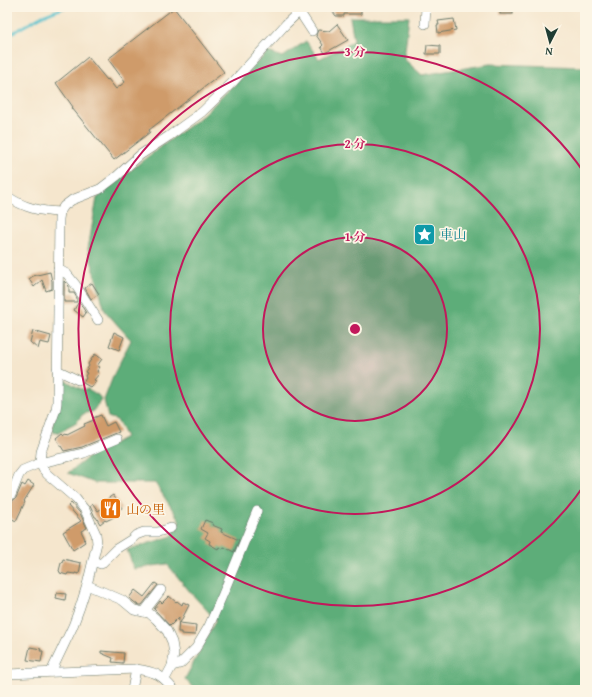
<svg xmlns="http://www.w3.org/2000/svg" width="592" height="697" viewBox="0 0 592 697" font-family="'Gentium Book Plus','Noto Serif JP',serif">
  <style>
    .forest { fill: #5dad79; stroke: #3e7556 }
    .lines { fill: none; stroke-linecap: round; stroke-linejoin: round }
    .stream { stroke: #55c1cd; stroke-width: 2.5 }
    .building { fill: #cf9b6b }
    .minor-casing { stroke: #6a786a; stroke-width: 10 }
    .minor { stroke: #fff; stroke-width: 9 }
    .ring { fill: none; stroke: #c2185b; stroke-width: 2 }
    .labels { text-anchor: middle; stroke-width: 3.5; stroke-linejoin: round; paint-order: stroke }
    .culture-label { font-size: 13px; fill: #0d838f; stroke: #fcf5e5; text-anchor: start }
    .food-label { font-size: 13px; fill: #c56008; stroke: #fcf5e5; text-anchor: start }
    .centre { fill: #c2185b; stroke: #fcf5e5; stroke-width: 2 }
    .ring-label { font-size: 12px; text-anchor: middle; font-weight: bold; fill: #c2185b; stroke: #fcf5e5; stroke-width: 3.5; stroke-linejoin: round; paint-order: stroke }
  </style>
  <rect width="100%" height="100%" fill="#fcf5e5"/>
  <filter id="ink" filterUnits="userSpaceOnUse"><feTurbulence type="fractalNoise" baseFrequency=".025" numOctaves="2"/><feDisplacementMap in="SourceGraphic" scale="8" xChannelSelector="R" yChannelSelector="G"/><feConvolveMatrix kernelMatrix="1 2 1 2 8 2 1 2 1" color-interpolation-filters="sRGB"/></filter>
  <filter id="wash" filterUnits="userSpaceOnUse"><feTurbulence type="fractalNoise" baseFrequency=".012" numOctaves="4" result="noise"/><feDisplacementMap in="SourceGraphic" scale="16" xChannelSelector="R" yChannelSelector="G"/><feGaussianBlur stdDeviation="0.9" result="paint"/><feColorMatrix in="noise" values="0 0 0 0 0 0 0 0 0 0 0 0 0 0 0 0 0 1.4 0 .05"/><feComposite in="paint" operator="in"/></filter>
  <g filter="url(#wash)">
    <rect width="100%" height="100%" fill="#f5e6cd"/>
    <g class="forest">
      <polygon points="350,17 409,17 404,59 422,75 490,64 585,67 585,690 195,690 185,679 216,620 191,593 167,564 134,569 127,550 172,536 180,521 155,483 95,483 68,473 90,456 126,437 117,420 108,417 104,400 114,374 131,340 105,311 88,249 97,198 142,161 202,116 268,52 283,57 306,41 319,59 354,41"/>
      <polygon points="63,379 81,389 88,389 98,395 101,399 97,406 92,412 85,413 81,416 77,422 67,427 64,430 60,432 54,433 52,428 61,382"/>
    </g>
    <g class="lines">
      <g class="stream">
        <polyline points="7,36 42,16 66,7"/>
        <polyline points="252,690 259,688 263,690"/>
      </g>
    </g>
    <g id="blocks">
      <g class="building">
        <polygon points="333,7 361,7 361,14 344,14 344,16 336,16 333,12"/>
        <rect x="500" y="7" width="13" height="7"/>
        <polygon points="174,8 224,72 149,130 150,132 114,160 72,108 73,107 56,83 88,57 107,80 108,79 116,89 125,82 108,59"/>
        <polygon points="454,19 456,30 438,33 437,25 439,25 438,21"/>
        <polygon points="337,24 348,40 325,53 321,47 323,45 316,35 318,30 329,31"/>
        <polygon points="427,45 440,46 440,54 426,54"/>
        <polygon points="50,272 52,281 52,289 46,291 42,280 34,287 29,279 33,276"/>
        <polygon points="64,281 69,286 69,293 74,293 77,298 77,302 64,302"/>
        <polygon points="92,283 99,294 91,299 85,288"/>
        <polygon points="78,303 80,303 86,313 83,317 74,310"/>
        <polygon points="33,331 51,336 49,344 40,342 38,349 30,342"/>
        <polygon points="114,332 124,337 119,350 109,346"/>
        <polygon points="95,354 102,359 97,366 100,367 97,371 99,374 94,380 96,381 92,387 91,386 90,387 83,383 86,378 85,376 87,373 85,372 89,366 88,364"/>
        <polygon points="101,415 106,426 114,422 119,432 82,447 64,451 56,438 62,433 64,435 66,434 67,435 85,426 84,424 94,420 93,418"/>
        <polygon points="28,481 34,485 24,501 25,502 16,521 7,516 7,509 10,503 16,498 22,484 25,486"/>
        <polygon points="113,495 122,508 113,515 114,517 106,521 105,520 100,524 96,517 95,517 90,506 93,504 98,511 110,503 107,499"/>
        <polygon points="71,503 80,513 87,528 81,531 85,539 84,540 85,542 73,550 63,532 81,521 68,506"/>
        <polygon points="205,520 213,523 212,525 222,529 221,532 239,540 234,552 224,547 223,549 219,547 218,549 209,544 210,541 205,538 208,533 201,529"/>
        <polygon points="63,559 81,563 79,574 75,573 75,574 68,573 67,575 60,573 60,572 59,571 61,563 62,563"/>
        <polygon points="155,583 158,585 142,605 138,605 129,598 135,590 144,597"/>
        <polygon points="57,593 66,594 65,600 56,598"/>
        <polygon points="169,596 176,602 177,601 182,605 183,602 189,605 180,623 196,625 195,635 181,634 181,632 178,632 179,617 170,626 154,609 160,601 162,603"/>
        <polygon points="30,647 41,649 40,651 43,651 41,662 27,660"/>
        <polygon points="101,651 124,653 123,663 112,662 113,658 101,653"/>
      </g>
    </g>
  </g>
  <g filter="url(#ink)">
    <use href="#blocks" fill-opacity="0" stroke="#6a786a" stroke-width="1"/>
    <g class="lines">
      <defs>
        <g id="minor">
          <polyline points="299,11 312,31"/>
          <polyline points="425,24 426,7"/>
          <path d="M7,196C24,208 39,211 60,212"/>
          <polyline points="58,269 67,274 75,284 84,298 98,320"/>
          <polyline points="57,370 78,380"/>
          <polyline points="7,498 11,495 19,475 23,470 40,463 84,453 117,439"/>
          <polyline points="93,561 101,564 116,549 132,539 136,535 144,532 158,532 171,528"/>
          <polyline points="87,585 122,600 134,610 149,613 156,619 167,631 172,642 174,654 172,666 165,679"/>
          <polyline points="144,612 161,590"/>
          <polyline points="172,666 180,664 196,648 209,626 223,594 257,511"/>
          <polyline points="51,672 73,626 80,607 87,585 97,543 96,534 85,510 76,499 47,474 43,469 40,463 41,452 56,409 57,403 59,219 60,212 64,206 72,200 100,189 117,176 140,155 169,136 202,112 234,81 286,24 304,7"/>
          <path d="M7,674L136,669C156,672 161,674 174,690"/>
          <polyline points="132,690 136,669"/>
        </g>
      </defs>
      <use href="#minor" class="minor-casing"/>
      <use href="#minor" class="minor"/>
    </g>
  </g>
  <circle cx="355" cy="329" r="92" fill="#c2185b" fill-opacity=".12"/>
  <g class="ring">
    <circle cx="355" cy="329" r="92"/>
    <circle cx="355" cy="329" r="185"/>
    <path d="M585 484A277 277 0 1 1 585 174"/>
  </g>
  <defs>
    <symbol id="sight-square" viewBox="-11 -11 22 22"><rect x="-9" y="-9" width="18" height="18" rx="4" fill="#0f9aa8" stroke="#fcf5e5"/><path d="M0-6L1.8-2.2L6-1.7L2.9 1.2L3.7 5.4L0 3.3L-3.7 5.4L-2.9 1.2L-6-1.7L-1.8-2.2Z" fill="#fff"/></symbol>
    <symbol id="restaurant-square" viewBox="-11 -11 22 22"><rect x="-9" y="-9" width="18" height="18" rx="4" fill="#e8710a" stroke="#fcf5e5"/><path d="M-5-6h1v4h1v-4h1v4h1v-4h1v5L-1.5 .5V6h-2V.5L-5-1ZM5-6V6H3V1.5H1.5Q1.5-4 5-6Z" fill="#fff"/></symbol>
  </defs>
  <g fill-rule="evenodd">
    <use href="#sight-square" x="412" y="222" width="25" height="25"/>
    <use href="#restaurant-square" x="98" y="496" width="25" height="25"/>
  </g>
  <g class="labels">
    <g class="culture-label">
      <text x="440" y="239">車山</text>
    </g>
    <g class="food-label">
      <text x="126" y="514">山の里</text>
    </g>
  </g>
  <circle cx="355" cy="329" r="6" class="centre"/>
  <g class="ring-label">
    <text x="355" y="56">3 分</text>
    <text x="355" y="148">2 分</text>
    <text x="355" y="241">1 分</text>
  </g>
  <rect width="592" height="697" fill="none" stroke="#fcf5e5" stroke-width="24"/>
  <g transform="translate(550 42) rotate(186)" stroke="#fcf5e5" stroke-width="3" paint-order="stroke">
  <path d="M0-3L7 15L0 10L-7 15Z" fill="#1f3d34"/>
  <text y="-6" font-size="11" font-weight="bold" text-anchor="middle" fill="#1f3d34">N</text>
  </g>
</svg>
